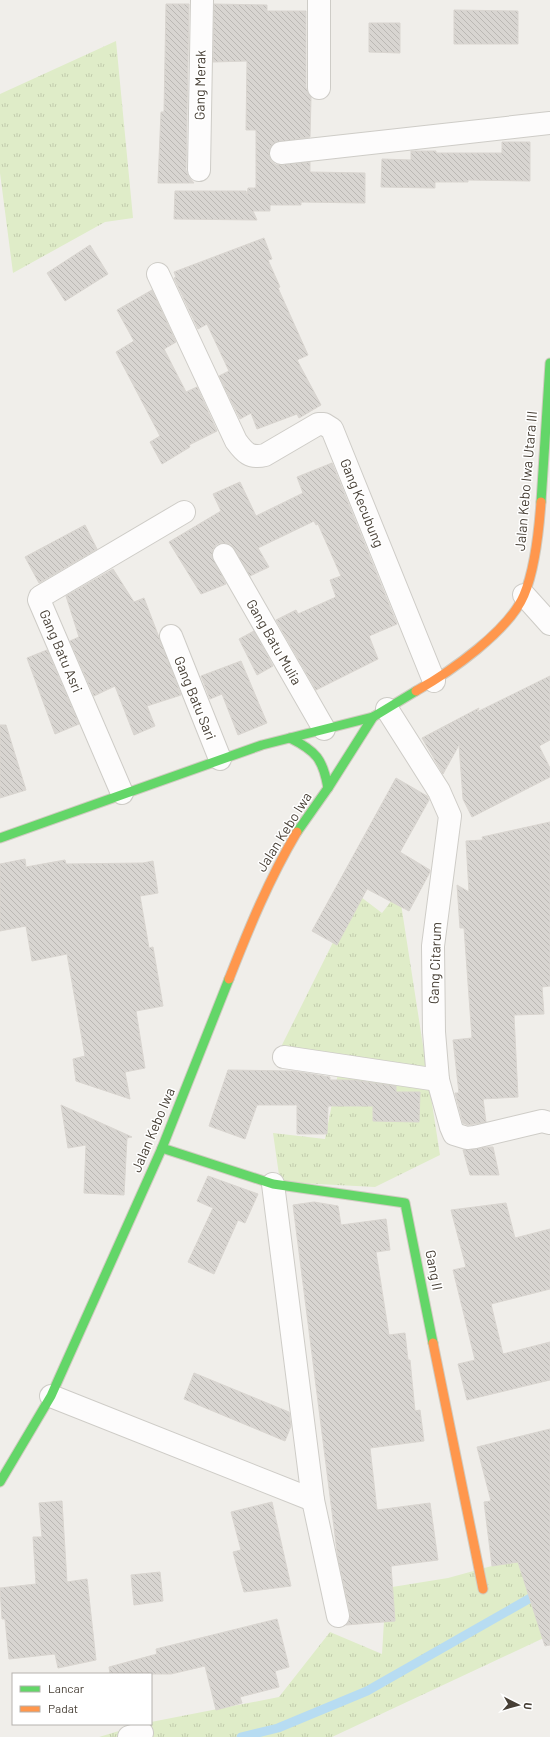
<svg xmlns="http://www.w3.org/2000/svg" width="550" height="1737" viewBox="0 0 550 1737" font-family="Barlow,sans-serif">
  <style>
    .grass { fill: url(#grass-tufts) }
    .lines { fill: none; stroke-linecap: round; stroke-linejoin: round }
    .stream { stroke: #b7dcf2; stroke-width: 9 }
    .building { fill: url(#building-back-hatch); stroke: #d9d5d0 }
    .street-casing { stroke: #ceccc7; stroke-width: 24 }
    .fast-casing { stroke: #d0cbc0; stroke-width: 11 }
    .slow-casing { stroke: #d0cbc0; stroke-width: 11 }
    .street { stroke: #fdfcfc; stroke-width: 22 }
    .fast { stroke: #63d668; stroke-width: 9 }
    .slow { stroke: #ff974d; stroke-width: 9 }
    .labels { text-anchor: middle; stroke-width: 3; stroke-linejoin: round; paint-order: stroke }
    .street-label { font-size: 14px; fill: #473f35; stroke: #fff }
  </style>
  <defs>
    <pattern id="grass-tufts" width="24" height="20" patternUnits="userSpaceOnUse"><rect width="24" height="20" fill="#dfecc8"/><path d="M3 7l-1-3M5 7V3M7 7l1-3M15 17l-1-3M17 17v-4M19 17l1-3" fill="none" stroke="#c1cbac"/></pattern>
    <pattern id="building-back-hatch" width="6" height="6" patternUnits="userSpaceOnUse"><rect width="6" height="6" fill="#d8d5d1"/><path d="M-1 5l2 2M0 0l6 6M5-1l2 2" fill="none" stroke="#bbb8b4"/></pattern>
  </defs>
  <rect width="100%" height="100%" fill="#f0eeea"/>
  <g class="grass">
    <polygon points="116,41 133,218 105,222 13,273 0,173 0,94"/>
    <polygon points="399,891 440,1155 375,1187 280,1182 273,1133 325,1139 341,1058 279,1051 357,894 382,913"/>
    <polygon points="532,1555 550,1635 332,1737 99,1737 142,1724 151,1724 151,1722 279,1697 330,1632 382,1654 386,1588 448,1578"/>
  </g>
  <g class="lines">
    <polyline class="stream" points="241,1737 278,1728 367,1691 541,1592 550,1589"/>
  </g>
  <g class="building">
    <polygon points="166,4 189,4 186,170 188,176 194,183 158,183 161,112 164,112"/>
    <polygon points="214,4 267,5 267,11 306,11 306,88 311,97 310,137 274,143 270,148 269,155 271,161 276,165 310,162 310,172 365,173 365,203 301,202 301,205 270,205 270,211 253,211 257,220 174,219 175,191 246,191 247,195 248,188 256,188 256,130 246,130 247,61 213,62"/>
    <polygon points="454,10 518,11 518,44 454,44"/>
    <polygon points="369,23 400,23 400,53 369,52"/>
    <polygon points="502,142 530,142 530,181 468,180 468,182 435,182 435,188 381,187 382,159 411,160 411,151 436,151 436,153 502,153"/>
    <polygon points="264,238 272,259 268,260 280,287 278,288 308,355 297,360 321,405 299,418 297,414 257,429 251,413 240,419 219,376 229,371 207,324 198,329 174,278 176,277 174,272"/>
    <polygon points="90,245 108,274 65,301 47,273"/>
    <polygon points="152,290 176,342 164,349 186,392 197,387 217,431 189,445 190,447 162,464 150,442 160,436 116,352 134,341 117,310"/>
    <polygon points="332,463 397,624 369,636 378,659 316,690 276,620 296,610 298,614 336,597 330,580 341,576 318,524 316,525 314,521 258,548 269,567 250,576 231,544 224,543 217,544 213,549 212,555 226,584 201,594 169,542 221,511 213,494 240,482 256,516 303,493 297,477"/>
    <polygon points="85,525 97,549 39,583 25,557"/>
    <polygon points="113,569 134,602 144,598 181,695 147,706 155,726 134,735 115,686 94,696 70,641 79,637 66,596"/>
    <polygon points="254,631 273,666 257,675 239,639"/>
    <polygon points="47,650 79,724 55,734 27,658"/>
    <polygon points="241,661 267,723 238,735 222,694 210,699 201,676"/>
    <polygon points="550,676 550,740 539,746 550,768 550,777 472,817 463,799 459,745 443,774 422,738 479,708 477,712"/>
    <polygon points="0,725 6,725 26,790 0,798"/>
    <polygon points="396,778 427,796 429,800 400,852 430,870 430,872 409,911 367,889 337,945 312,931"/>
    <polygon points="550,822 550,986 542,987 544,1014 514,1015 518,1097 483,1099 486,1122 468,1125 463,1123 455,1093 459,1093 453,1040 472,1038 464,928 460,928 457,885 469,892 466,841 483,840 482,837"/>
    <polygon points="25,859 26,867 65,860 66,864 143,863 153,861 158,893 140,896 149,948 153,947 163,1006 136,1011 145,1068 125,1072 130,1099 76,1081 73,1059 85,1056 67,954 32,961 26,926 0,931 0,864"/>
    <polygon points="228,1070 293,1071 330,1077 330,1080 354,1080 396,1086 396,1092 420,1092 419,1122 373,1121 373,1106 328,1106 327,1134 297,1134 297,1105 257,1105 245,1139 209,1126"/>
    <polygon points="61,1105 132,1137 127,1138 124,1195 84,1193 86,1145 68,1148"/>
    <polygon points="489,1147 493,1147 499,1175 470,1175 463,1150"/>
    <polygon points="208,1176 258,1194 245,1223 238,1220 214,1274 188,1262 213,1208 197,1201"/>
    <polygon points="314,1202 338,1206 341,1225 386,1219 390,1250 376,1252 389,1335 405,1333 408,1360 410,1360 415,1411 420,1410 424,1441 370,1448 377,1510 430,1503 438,1560 391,1566 395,1621 346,1625 350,1619 350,1613 338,1559 293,1205"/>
    <polygon points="506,1203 515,1238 550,1229 550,1289 491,1304 503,1354 550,1342 550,1380 467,1400 458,1364 475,1360 453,1270 466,1267 451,1210"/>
    <polygon points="194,1373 289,1412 291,1426 285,1441 184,1399"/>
    <polygon points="550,1429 550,1645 545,1646 518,1562 492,1566 484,1502 491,1501 477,1447"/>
    <polygon points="62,1501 67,1582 87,1579 96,1660 58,1668 55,1654 9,1659 5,1619 2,1619 0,1588 36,1584 33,1537 42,1537 39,1503"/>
    <polygon points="272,1502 291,1586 244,1592 233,1552 241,1550 231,1512"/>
    <polygon points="160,1572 163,1601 134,1605 131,1575"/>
    <polygon points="277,1619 289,1667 275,1671 279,1687 240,1697 242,1703 216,1710 205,1666 171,1674 110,1674 109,1667 157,1654 156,1649"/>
  </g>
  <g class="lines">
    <defs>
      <g id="street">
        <polyline points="319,0 319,88"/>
        <polyline points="281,153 550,123"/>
        <polyline points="199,170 202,0"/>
        <path d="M158,274L236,441C244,452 250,459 265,455L318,424H324L332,429L434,681"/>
        <polyline points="224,555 324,729"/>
        <polyline points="524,595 550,624"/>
        <polyline points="171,636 220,759"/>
        <polyline points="387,709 439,791 450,816 433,946 434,1032 438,1080 451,1127 454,1134 467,1138 475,1137 542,1121 550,1123"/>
        <polyline points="122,793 39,600 40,597 184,512"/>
        <polyline points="284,1057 438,1080"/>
        <polyline points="273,1184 313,1500 338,1616"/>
        <polyline points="51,1396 313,1500"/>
        <polyline points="129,1737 142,1733"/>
      </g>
      <g id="fast">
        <polyline points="541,502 550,363"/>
        <path d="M290,738C316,751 323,759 328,788"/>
        <polyline points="297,832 328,788 373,717"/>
        <polyline points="0,838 262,745 373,717 416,691"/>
        <polyline points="162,1148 273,1184 405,1203 433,1343"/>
        <polyline points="0,1482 51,1396 162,1148 229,979"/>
      </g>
      <g id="slow">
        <path d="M416,691C450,672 509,631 524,595C535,569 539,530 541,502"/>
        <path d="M229,979C249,928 269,879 297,832"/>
        <polyline points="433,1343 483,1589"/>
      </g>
    </defs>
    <use href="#street" class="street-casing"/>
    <use href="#fast" class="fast-casing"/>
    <use href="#slow" class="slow-casing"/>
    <use href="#street" class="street"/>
    <use href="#fast" class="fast"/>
    <use href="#slow" class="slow"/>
  </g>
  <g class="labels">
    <g class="street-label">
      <text transform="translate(200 85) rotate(-89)" y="5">Gang Merak</text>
      <text transform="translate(526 481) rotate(-85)" y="5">Jalan Kebo Iwa Utara III</text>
      <text transform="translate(362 503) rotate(68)" y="5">Gang Kecubung</text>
      <text transform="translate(274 642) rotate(60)" y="5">Gang Batu Mulia</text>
      <text transform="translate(61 651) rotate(67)" y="5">Gang Batu Asri</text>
      <text transform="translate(195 698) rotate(68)" y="5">Gang Batu Sari</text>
      <text transform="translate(284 832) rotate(-58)" y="5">Jalan Kebo Iwa</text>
      <text transform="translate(435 963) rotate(-88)" y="5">Gang Citarum</text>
      <text transform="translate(153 1130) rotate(-67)" y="5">Jalan Kebo Iwa</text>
      <text transform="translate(434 1270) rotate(79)" y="5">Gang II</text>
    </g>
  </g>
  <rect x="12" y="1673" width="140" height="52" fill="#ffffff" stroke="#b5b2ae"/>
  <rect x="20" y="1686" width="20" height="6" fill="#63d668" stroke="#b5b2ae"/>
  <text x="48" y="1693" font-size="12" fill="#473f35">Lancar</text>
  <rect x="20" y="1706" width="20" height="6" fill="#ff974d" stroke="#b5b2ae"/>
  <text x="48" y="1713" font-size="12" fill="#473f35">Padat</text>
  <g transform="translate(518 1705) rotate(96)" stroke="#ffffff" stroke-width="3" paint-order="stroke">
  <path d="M0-3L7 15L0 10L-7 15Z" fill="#473f35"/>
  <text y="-6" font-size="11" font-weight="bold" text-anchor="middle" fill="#473f35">U</text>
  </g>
</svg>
